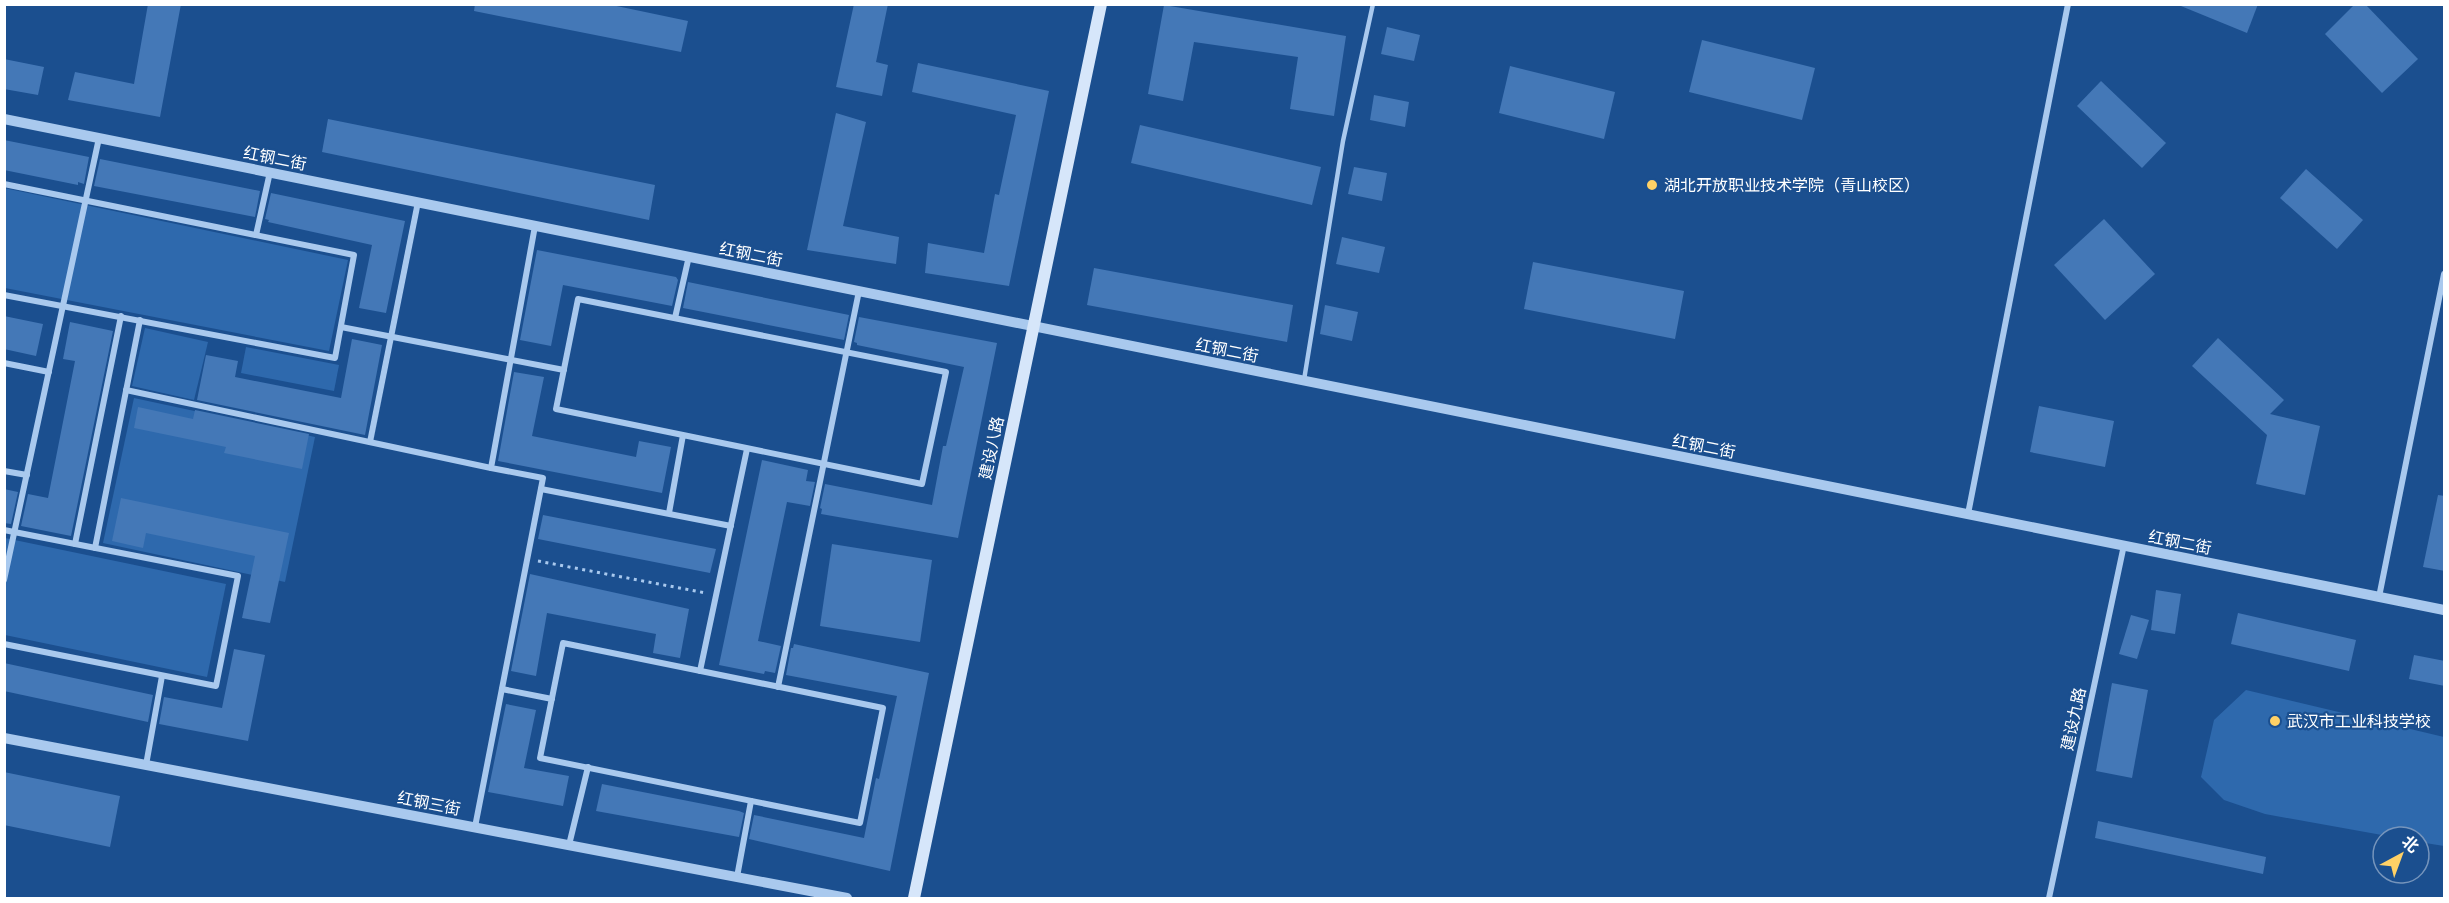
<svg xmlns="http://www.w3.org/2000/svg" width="2449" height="903" viewBox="0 0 2449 903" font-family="Ubuntu,'Noto Sans SC',sans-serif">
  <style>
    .green { fill: #2e69ad }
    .building { fill: #4478b7 }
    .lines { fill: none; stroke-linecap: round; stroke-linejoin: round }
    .path { stroke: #a9c9ee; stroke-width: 3; stroke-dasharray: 3 4.5; stroke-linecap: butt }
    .service { stroke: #a9c9ee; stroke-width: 4.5 }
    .minor { stroke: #a9c9ee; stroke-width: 6 }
    .tertiary { stroke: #a9c9ee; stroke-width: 10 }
    .secondary { stroke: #d6e6fa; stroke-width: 12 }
    .poi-dot { fill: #ffd166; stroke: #1b4f8f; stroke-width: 2 }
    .labels { text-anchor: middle; stroke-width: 4.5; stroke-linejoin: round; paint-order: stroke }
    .street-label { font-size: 16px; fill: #fff; stroke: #1b4f8f }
    .poi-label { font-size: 16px; fill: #fff; stroke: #1b4f8f; text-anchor: start }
  </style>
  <rect width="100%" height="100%" fill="#1b4f8f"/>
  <g class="green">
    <polygon points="4,188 348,260 329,351 5,288"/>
    <polygon points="145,328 208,342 194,400 132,386"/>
    <polygon points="246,347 339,365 334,391 241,373"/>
    <polygon points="134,398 315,437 285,582 103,543"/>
    <polygon points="5,538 226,584 207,677 5,635"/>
    <polygon points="2246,690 2444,737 2444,846 2419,842 2419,837 2393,837 2265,814 2224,800 2201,777 2214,720"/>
  </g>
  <g class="building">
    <polygon points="148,4 181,4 160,117 68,100 75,72 134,84"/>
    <polygon points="475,4 607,4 688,21 681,52 474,11"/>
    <polygon points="854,4 888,4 876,62 888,65 882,96 836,87"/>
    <polygon points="2176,4 2258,4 2247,33"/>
    <polygon points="2355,4 2365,4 2418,59 2382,93 2325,34"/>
    <polygon points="1164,5 1346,36 1334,116 1290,109 1298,57 1194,42 1183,101 1148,94"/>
    <polygon points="1387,27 1420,35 1414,61 1381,54"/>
    <polygon points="1702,40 1815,68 1802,120 1689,92"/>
    <polygon points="4,59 44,67 38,95 4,89"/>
    <polygon points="918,63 1049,91 1009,286 925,273 928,243 984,253 995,194 999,195 1016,115 912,92"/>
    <polygon points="1510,66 1615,92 1604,139 1499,113"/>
    <polygon points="2101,81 2166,143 2142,168 2077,106"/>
    <polygon points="1374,95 1409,102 1405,127 1370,120"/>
    <polygon points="836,113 866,122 843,226 899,237 896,264 807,250"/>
    <polygon points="328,119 655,185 649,220 322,152"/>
    <polygon points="1140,125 1321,167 1312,205 1131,163"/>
    <polygon points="4,140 89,157 84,184 78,182 78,185 4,170"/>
    <polygon points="100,159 260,191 255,217 94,186"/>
    <polygon points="1354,167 1387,173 1382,201 1348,194"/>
    <polygon points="2306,169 2363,220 2337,249 2280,198"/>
    <polygon points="271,193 405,221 386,313 359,308 372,245 268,222 269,220 265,219"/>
    <polygon points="2104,219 2155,274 2105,320 2054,265"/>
    <polygon points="1342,237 1385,247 1379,273 1336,264"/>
    <polygon points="537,250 676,277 678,280 672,306 563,285 551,346 520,340"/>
    <polygon points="1533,262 1684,291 1675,339 1524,309"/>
    <polygon points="1094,268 1293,305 1287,342 1087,305"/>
    <polygon points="688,282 849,315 844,340 683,308"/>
    <polygon points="1325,305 1358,312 1352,341 1320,334"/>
    <polygon points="4,316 43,324 36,356 4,349"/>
    <polygon points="859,317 997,343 958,538 821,514 822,509 820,508 825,484 932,505 943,446 946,446 964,367 857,345 857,343 854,342"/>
    <polygon points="70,322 113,331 71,536 21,526 28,494 48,498 75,361 63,359"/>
    <polygon points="2218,338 2284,400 2270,414 2320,426 2305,495 2256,484 2267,435 2192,366"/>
    <polygon points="352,339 382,345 365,435 197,400 206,355 238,361 235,377 341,398"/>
    <polygon points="514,372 544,377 532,436 636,457 639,441 671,447 662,493 498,461"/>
    <polygon points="2039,406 2114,421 2105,467 2030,452"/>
    <polygon points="138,407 193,419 195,410 309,434 302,469 224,453 226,447 134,428"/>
    <polygon points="762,460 808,470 806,481 815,482 810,506 787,502 758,641 781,646 775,673 765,671 764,674 719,665"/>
    <polygon points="4,489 18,492 11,524 4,523"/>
    <polygon points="2438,495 2445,496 2445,571 2423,567"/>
    <polygon points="121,498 289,533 270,623 242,618 255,556 146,533 143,548 112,541"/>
    <polygon points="543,515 716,549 710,573 538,539"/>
    <polygon points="832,544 932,560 920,642 820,626"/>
    <polygon points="530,574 689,609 680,658 653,653 656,634 547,613 536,676 511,671"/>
    <polygon points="2156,590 2181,594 2175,634 2151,630"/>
    <polygon points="2238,613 2356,640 2349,671 2231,644"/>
    <polygon points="2131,615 2149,620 2137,659 2119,654"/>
    <polygon points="794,644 929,673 890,871 749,839 754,815 864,838 876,778 879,779 897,696 786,675 791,648 793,648"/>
    <polygon points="234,649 265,655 248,741 159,724 164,697 222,708"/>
    <polygon points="2414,655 2445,661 2445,686 2409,679"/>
    <polygon points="4,663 153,695 148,722 4,691"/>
    <polygon points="2112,683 2148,690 2132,778 2096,771"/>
    <polygon points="506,704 536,710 524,768 569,776 563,806 488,792"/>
    <polygon points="4,772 120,796 110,847 4,825"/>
    <polygon points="602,784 739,811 744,813 739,837 596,811"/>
    <polygon points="2098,821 2266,857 2263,874 2095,838"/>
  </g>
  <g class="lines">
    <polyline class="path" points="538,561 706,593"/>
    <polyline class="service" points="1304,380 1343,141 1373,4"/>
    <g class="minor">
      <polyline points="4,184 354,255 335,358 4,295"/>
      <polyline points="256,235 270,172"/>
      <polyline points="675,318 689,256"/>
      <polyline points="341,327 564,370"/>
      <polyline points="4,363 49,372"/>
      <polyline points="126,390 491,468"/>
      <polyline points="370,442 418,202"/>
      <polyline points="4,471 27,475"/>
      <polyline points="541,489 731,526"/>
      <polyline points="669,513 683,435 556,409 578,299 946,372 922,484 683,435"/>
      <polyline points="1968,514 2068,4"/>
      <polyline points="4,530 238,576 216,686 4,644"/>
      <polyline points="75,544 121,316"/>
      <polyline points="95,548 140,320"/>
      <polyline points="4,580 99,138"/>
      <polyline points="2379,597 2444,274"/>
      <polygon points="563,643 883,708 860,823 540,758"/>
      <polyline points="700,671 747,449"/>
      <polyline points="778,687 859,291"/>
      <polyline points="502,689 552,699"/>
      <polyline points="146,765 162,676"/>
      <polyline points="475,827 543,478 491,468 535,226"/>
      <polyline points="569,845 588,767"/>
      <polyline points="737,877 751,801"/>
      <polyline points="2049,898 2124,545"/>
    </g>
    <g class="tertiary">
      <polyline points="4,119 2444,610"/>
      <polyline points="4,738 847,898"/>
    </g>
    <polyline class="secondary" points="914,898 1101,4"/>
  </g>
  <g class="poi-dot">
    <circle cx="1652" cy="185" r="6"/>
    <circle cx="2275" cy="721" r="6"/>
  </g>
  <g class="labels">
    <g class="street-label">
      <text transform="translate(275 158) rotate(11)" y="6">红钢二街</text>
      <text transform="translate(751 254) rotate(11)" y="6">红钢二街</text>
      <text transform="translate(1227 350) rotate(11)" y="6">红钢二街</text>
      <text transform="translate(1704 446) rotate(11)" y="6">红钢二街</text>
      <text transform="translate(991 448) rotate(-78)" y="6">建设八路</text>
      <text transform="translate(2180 542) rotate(11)" y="6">红钢二街</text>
      <text transform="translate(2073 719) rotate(-78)" y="6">建设九路</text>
      <text transform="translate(429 803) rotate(11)" y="6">红钢三街</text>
    </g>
    <g class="poi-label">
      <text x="1664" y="191">湖北开放职业技术学院（青山校区）</text>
      <text x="2287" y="727">武汉市工业科技学校</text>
    </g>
  </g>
  <rect width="2449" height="903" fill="none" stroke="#ffffff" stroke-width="12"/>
  <g transform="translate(2401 855) rotate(41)"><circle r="28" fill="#1b4f8f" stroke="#7695bc" stroke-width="1.5"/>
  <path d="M0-4.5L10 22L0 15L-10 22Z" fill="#ffd166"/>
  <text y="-9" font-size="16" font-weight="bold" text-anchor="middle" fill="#ffffff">北</text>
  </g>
</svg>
